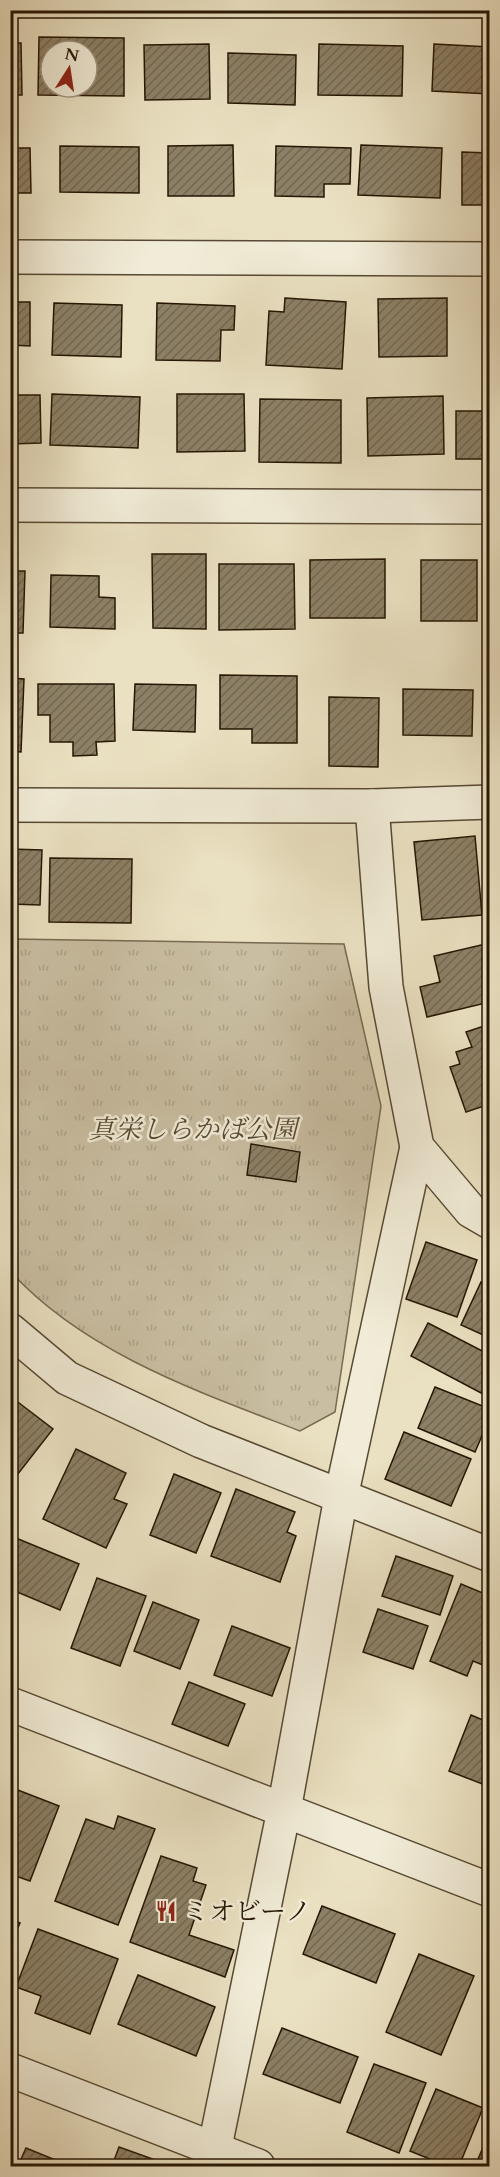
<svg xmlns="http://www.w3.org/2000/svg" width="500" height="2177" viewBox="0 0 500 2177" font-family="Cardo,'Noto Serif JP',serif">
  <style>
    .park { fill: url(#park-tufts); stroke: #786a52; stroke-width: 1.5 }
    .building { fill: url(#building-hatch); stroke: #261603; stroke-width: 1.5; fill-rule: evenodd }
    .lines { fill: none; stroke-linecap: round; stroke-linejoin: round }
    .minor-casing { stroke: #574933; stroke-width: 36 }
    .tertiary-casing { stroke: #574933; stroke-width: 36 }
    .minor { stroke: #f1ecd7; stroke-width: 33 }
    .tertiary { stroke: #f1ecd7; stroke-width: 33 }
    .labels { text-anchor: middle; stroke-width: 5; stroke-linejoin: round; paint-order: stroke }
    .park-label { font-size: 26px; font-style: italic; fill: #574833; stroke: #f1ecd7 }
    .poi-label { font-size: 26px; fill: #261603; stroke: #f1ecd7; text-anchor: start }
  </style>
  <defs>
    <pattern id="park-tufts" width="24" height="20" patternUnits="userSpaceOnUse" patternTransform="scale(1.5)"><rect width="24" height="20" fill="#c9bea2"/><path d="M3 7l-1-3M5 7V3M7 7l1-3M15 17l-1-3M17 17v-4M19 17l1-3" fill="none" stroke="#aca38a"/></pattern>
    <pattern id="building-hatch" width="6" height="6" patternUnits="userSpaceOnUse" patternTransform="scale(1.5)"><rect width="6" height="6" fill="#8c8066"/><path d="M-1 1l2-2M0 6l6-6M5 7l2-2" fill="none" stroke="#726852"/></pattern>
  </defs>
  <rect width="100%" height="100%" fill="#eae1c2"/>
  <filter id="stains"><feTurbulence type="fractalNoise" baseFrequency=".00333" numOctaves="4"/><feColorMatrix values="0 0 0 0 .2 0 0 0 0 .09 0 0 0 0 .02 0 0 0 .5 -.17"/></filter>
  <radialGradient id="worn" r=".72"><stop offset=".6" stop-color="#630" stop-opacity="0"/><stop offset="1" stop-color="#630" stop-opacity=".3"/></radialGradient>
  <path class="park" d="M11,939L344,944L381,1106L335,1412L300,1431C199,1392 85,1353 11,1272Z"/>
  <g class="building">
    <path d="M39,37L124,38V96L38,95ZM51,51H87V87H51Z"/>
    <polygon points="10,43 21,43 22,95 10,95"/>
    <polygon points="209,44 210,99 145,100 144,45"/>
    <polygon points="319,44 403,46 402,96 318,95"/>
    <polygon points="434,44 490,47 490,94 432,91"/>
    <polygon points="228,53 296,55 295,105 228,103"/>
    <polygon points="233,145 234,196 168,196 168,146"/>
    <polygon points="361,145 442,148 440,198 358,195"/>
    <polygon points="60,146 139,147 139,193 60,192"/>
    <polygon points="276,146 351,148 350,184 324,184 324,197 275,196"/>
    <polygon points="10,148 30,148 31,193 10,193"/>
    <polygon points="462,152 490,153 490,205 462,205"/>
    <polygon points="285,298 346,302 342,369 266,365 269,311 284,312"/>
    <polygon points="447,298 447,356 379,357 378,299"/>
    <polygon points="10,302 30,302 30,346 10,345"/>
    <polygon points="54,303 122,305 121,357 52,355"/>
    <polygon points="157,303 235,306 234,330 221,330 220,361 156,360"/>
    <polygon points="487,308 490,308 490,368 488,368"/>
    <polygon points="52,394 140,397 138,448 50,445"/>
    <polygon points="177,394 244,394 245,451 177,452"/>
    <polygon points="10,395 40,395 41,443 10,444"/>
    <polygon points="443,396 444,454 368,456 367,398"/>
    <polygon points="260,399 341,400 341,463 259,462"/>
    <rect x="456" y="411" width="34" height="48"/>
    <polygon points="152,554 206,554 206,629 153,628"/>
    <polygon points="385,559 385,618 310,618 310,560"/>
    <rect x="421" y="560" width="56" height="61"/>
    <polygon points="219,564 294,564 295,629 219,630"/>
    <polygon points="10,571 25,571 23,633 10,633"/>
    <polygon points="51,575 99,576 99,597 115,598 115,629 50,627"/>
    <polygon points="220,675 297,676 297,743 252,743 252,729 220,729"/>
    <polygon points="10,678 24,679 21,752 10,751"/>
    <polygon points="38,684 114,684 115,741 96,742 97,755 73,756 73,742 50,742 50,715 38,715"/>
    <polygon points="135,684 196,685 195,732 133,730"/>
    <polygon points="403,689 473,690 472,736 403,735"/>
    <polygon points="329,697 379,698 378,767 329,766"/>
    <polygon points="475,836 482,915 422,920 414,842"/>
    <polygon points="10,849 42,850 40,905 10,904"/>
    <polygon points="50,858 132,859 131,923 49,922"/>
    <polygon points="490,943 490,1002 427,1017 420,987 440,982 434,956"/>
    <polygon points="490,1024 490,1104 466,1112 450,1067 460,1064 456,1052 472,1047 466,1032"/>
    <polygon points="251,1144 300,1152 296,1182 247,1175"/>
    <polygon points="426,1242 477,1260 457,1317 406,1299"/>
    <polygon points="481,1282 490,1286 490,1338 461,1325"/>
    <polygon points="428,1323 490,1355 490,1383 483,1394 411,1356"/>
    <polygon points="435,1387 490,1409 490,1417 475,1452 418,1428"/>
    <polygon points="10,1396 53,1429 10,1484"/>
    <polygon points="404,1432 471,1459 451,1506 385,1479"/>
    <polygon points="76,1449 126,1473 114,1499 127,1504 106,1548 43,1519"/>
    <polygon points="490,1456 490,1474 484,1472"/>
    <polygon points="174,1474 221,1493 196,1553 150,1535"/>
    <polygon points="236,1489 295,1512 287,1532 296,1536 280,1582 211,1556"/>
    <polygon points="11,1536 79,1564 60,1610 10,1589"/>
    <polygon points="396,1556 453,1576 440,1615 382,1596"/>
    <polygon points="97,1578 146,1596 120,1666 71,1648"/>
    <polygon points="461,1584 490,1596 490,1668 473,1661 467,1676 430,1661"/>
    <polygon points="153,1602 199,1620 180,1669 134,1651"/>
    <polygon points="378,1609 428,1626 413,1669 363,1652"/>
    <polygon points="232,1626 290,1648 272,1696 214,1675"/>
    <polygon points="189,1682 245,1704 228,1746 172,1724"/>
    <polygon points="471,1715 490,1723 490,1787 449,1771"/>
    <polygon points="10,1787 59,1806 30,1881 10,1874"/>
    <polygon points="118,1816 155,1829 118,1925 55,1901 86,1819 114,1829"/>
    <polygon points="161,1856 197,1868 193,1881 206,1885 189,1935 234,1950 225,1977 130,1942"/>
    <polygon points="322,1906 395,1934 376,1983 303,1954"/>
    <polygon points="10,1919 20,1923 10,1946"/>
    <polygon points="38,1929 118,1959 90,2034 35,2013 41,1996 16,1987"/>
    <polygon points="419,1954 474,1976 441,2055 386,2032"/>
    <polygon points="138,1975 215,2007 196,2056 118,2024"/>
    <polygon points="282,2028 358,2057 340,2103 263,2074"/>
    <polygon points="374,2064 426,2083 399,2153 347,2132"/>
    <polygon points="436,2089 483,2108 459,2166 447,2166 410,2151"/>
    <polygon points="490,2131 490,2166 475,2166"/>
    <polygon points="119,2147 172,2166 112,2166"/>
    <polygon points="26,2148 70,2166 18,2166"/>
  </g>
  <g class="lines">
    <defs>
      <g id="minor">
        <polyline points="10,257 490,259"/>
        <polyline points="10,505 490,507"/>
        <polyline points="10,805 372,806 490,802"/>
        <polyline points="372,806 386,987 417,1147 471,1211 490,1222"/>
        <polyline points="10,1330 67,1378 201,1441 490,1555"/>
        <polyline points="10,2070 258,2166"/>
        <polyline points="211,2166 284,1810 341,1497 417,1147"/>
      </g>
      <polyline id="tertiary" points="10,1704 490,1890"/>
    </defs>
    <use href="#minor" class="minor-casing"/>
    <use href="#tertiary" class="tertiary-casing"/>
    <use href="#minor" class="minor"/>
    <use href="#tertiary" class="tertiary"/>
  </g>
  <defs>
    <symbol id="restaurant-bare" viewBox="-9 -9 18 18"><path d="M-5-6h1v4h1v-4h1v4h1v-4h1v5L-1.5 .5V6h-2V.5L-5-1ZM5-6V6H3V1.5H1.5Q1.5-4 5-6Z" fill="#8f2418" stroke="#f1ecd7" stroke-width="2.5" paint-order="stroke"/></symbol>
  </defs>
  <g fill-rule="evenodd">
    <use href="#restaurant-bare" x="151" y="1896" width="30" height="30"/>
  </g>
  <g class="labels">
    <g class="park-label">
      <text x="193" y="1138">真栄しらかば公園</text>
    </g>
    <g class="poi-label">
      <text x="183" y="1920">ミオビーノ</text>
    </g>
  </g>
  <rect width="500" height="2177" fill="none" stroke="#eae1c2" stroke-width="36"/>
  <rect x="12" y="12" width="476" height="2153" fill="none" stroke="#261603" stroke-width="3"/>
  <rect x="18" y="18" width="464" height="2141" fill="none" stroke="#261603" stroke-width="1.5"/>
  <g transform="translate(69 69) rotate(12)"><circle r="28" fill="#f1ecd7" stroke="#a09682" stroke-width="1.5"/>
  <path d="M0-4.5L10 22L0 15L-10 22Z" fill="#8f2418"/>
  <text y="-9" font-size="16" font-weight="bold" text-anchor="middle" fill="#261603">N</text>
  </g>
  <rect width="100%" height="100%" filter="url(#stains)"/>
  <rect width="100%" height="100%" fill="url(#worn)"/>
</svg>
